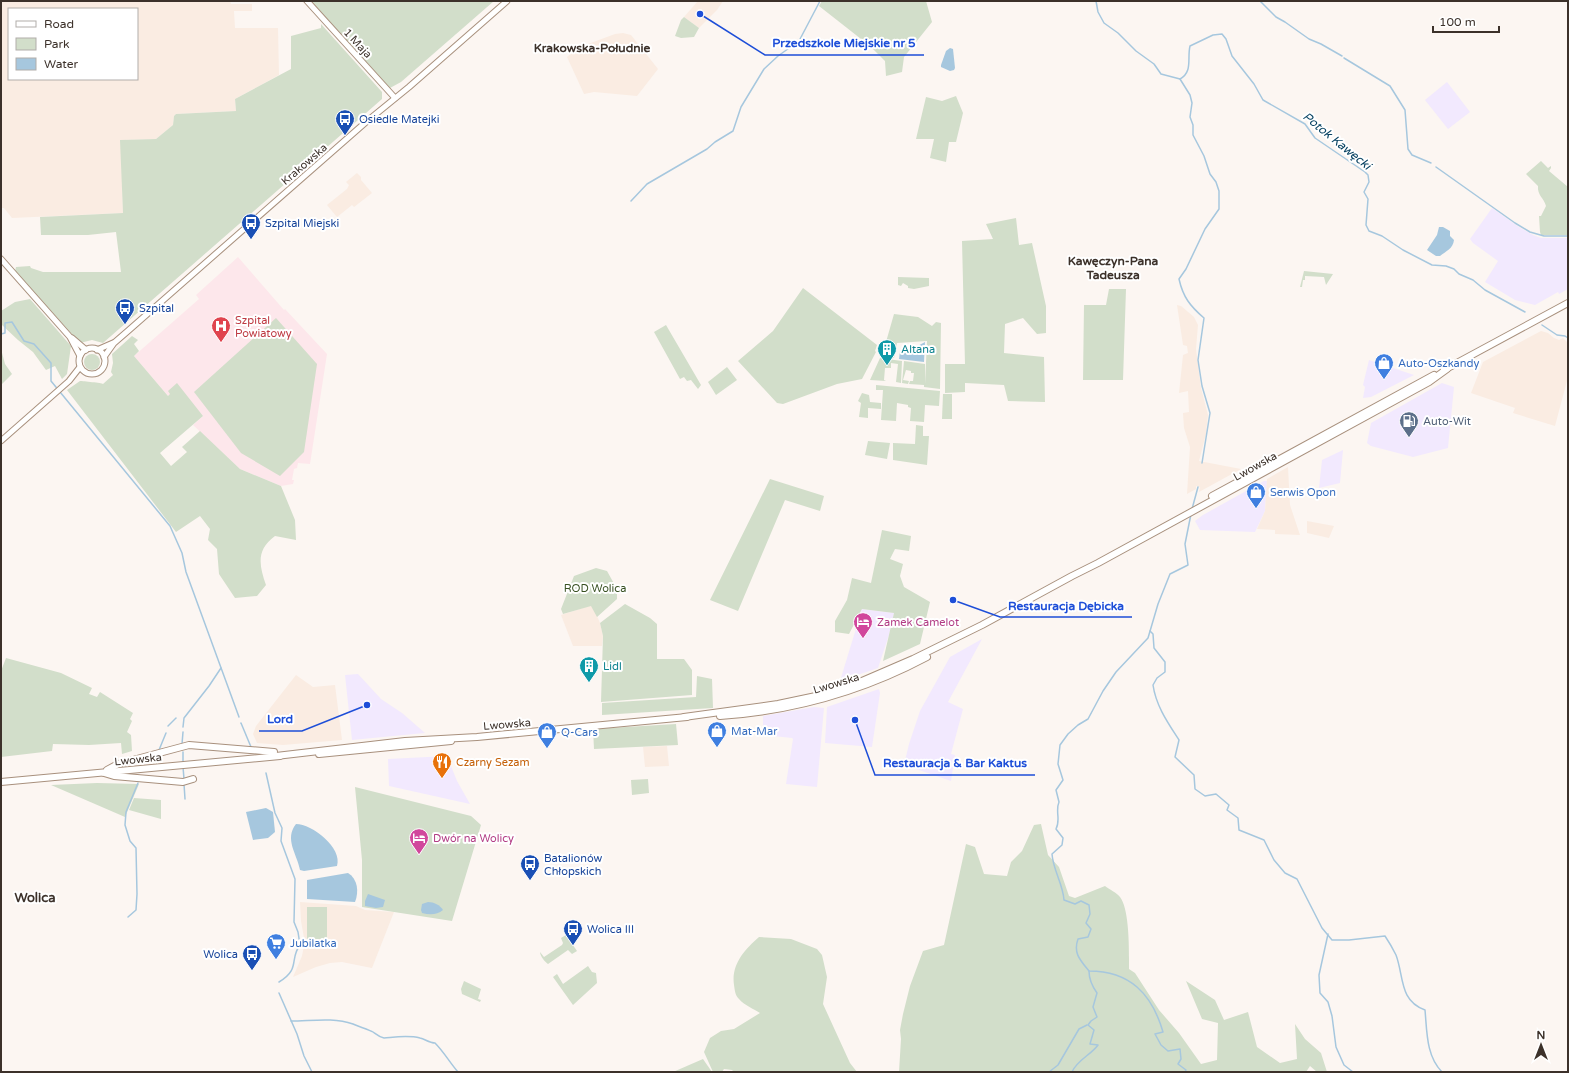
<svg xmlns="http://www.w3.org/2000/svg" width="1569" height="1073" viewBox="0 0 1569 1073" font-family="'Varela Round',sans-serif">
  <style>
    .commercial { fill: #f2e9fe }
    .built { fill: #faece2; fill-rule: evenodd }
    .medical { fill: #fde7eb }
    .green { fill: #d2deca }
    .water { fill: #a6c7de }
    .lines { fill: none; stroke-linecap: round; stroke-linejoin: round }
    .stream { stroke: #a6c7de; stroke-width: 1.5 }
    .tertiary-casing { stroke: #a8907d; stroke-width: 7 }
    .primary-casing { stroke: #a8907d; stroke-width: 8 }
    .tertiary { stroke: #fff; stroke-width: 5 }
    .primary { stroke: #fff; stroke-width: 6 }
    .labels { text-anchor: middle; stroke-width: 4; stroke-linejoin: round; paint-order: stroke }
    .street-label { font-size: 11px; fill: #3c312a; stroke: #fff }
    .transit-label { font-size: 11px; fill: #164399; stroke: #fff; text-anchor: start }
    .health-label { font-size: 11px; fill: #be3a42; stroke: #fff; text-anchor: start }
    .culture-label { font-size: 11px; fill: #0d838f; stroke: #fff; text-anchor: start }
    .shop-label { font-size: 11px; fill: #366cbe; stroke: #fff; text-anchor: start }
    .service-label { font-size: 11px; fill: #4e5e75; stroke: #fff; text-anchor: start }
    .park-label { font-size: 11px; fill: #385022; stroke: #fff }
    .hotel-label { font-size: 11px; fill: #b23c85; stroke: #fff; text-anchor: start }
    .food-label { font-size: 11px; fill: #c56008; stroke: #fff; text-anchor: start }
    .neighbourhood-label { font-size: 12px; font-weight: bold; fill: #3c312a; stroke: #fff }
    .water-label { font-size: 12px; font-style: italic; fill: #074262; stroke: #fff }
    .quarter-label { font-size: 13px; font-weight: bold; fill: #3c312a; stroke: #fff }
    .leader { fill: none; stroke: #1d4ed8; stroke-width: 1.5 }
    .callout-dot { fill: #1d4ed8; stroke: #fff; stroke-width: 1.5 }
    .callout-label { font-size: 12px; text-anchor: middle; font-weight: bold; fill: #1d4ed8; stroke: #fff; stroke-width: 4; stroke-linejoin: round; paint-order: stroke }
  </style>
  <rect width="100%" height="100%" fill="#fcf6f2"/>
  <g class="commercial">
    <polygon points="1447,82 1470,112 1448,129 1425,100"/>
    <polygon points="1492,208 1519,227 1533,235 1541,238 1568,238 1568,289 1559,294 1558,292 1535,305 1515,300 1485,282 1498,261 1473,243 1470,239"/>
    <polygon points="1369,360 1414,375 1371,397 1363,398 1365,387 1363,385"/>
    <polygon points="1442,383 1454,387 1448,448 1413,457 1371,446 1367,443 1371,423"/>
    <polygon points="1343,450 1340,483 1319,488 1322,460"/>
    <polygon points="1264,481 1267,481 1265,511 1255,532 1200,530 1195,521 1203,515"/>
    <polygon points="862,609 894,613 889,635 878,668 840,681"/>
    <polygon points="982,639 948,702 963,709 951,754 955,755 951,781 904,765 909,744 920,711 950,657"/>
    <polygon points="358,674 381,699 402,713 425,733 352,740 345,675"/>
    <polygon points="879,689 880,693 872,747 825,743 827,707"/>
    <polygon points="814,707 824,708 817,787 786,784 793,739 792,738 763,735 763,716"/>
    <polygon points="447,756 457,781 470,804 389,786 388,759"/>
  </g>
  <g class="built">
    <path d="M1,1H230L231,4H252V11H234L235,28H278L279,75L235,99L236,111L176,114L174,116L173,125L156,139L121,140L123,213L12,218L4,208H1ZM9,9H137V79H9Z"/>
    <polygon points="698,1 723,1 717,10 699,28 684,17"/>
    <polygon points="623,33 631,35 658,69 637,96 594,92 584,94 567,57 574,51 588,44 615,34"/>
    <polygon points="357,173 361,177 361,180 372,193 354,207 352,205 337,217 327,205 347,189 349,185 346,182"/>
    <polygon points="1177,305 1181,306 1194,317 1198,325 1196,349 1201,388 1208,415 1206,434 1199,461 1241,469 1199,492 1200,487 1196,486 1196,489 1187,494 1190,447 1184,428 1183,413 1189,412 1188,391 1179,393 1183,355 1188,353 1187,346 1183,345"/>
    <polygon points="1541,331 1548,333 1554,338 1559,340 1563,338 1568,343 1568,377 1555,426 1513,413 1515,408 1471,393 1483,362"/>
    <polygon points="1288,467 1290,505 1300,535 1275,534 1275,530 1257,529 1265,511 1267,479"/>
    <polygon points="1307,521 1334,526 1329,538 1307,533"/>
    <polygon points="592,605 600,623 603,636 602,646 573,646 561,615"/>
    <polygon points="296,675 313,687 335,685 342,740 283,745 257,743 253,734 256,726"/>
    <polygon points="667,746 669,766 645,767 643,747"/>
    <polygon points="300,902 356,906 365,910 394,912 372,968 342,962 330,963 316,967 293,977 302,956 303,951 304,938 301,921"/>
  </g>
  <polygon class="medical" points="238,257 284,310 285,309 327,354 310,464 298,463 297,468 294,469 292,480 294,480 293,484 281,486 240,469 193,425 203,416 168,391 171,394 168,396 134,356 199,299 196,295"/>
  <g class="green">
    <polygon points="311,1 494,1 401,82 390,88"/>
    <polygon points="822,1 926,1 932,22 904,57 902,72 886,76 885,61 870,46 819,6"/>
    <polygon points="684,17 699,28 694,37 681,38 675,36 681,20"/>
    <polygon points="321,24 382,92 382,99 103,343 92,340 80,343 15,271 16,267 30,266 31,268 43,272 121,272 116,232 88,235 41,235 40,217 123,213 120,140 156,139 173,125 174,116 176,114 236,111 235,99 291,69 291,36 321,28"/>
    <polygon points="956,96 963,113 956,142 949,142 946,162 930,158 934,139 916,139 926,97 942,101"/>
    <path d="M1541,161L1548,168L1551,166V168L1549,171L1568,187V235H1541L1540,232L1539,216H1541L1546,206C1544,198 1537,195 1538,186L1526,174Z"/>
    <polygon points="1016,218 1019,245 1032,243 1046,306 1046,333 1037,334 1023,318 1005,324 1004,353 1044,357 1045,402 1008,401 1004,385 965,383 965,392 945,393 945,364 965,364 962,241 993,239 986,224"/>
    <polygon points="1304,271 1333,274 1326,285 1324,277 1305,276 1305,280 1303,280 1302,287 1300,287"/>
    <polygon points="898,277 929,278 929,286 914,289 908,288 908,286 903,283 901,286 898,285"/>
    <polygon points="803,288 877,345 875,351 876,352 862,379 837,384 783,404 777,403 738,361 773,331"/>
    <polygon points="1109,289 1126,289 1123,380 1083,380 1084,305 1106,305"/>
    <polygon points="30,299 71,346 67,374 62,379 55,366 46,370 33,352 18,340 2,325 1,311 15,302"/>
    <polygon points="894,314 918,317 932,326 936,322 941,323 940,389 924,387 924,385 909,384 910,381 913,381 914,373 911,373 911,371 906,370 903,380 909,381 908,384 902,383 904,361 925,364 925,384 927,341 897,343 894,358 880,356 886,342"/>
    <polygon points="276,318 317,364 304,452 280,476 241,453 194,392"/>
    <polygon points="666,325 701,385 698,389 691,380 687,381 684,377 680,379 654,332"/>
    <path d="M132,336L138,340L134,344L139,351L134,356L168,396L170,394L168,391L177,383L203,416L160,453L171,466L187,452L182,447L200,431L240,469L281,486L295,520L296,540L275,536C256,550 259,565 266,585L257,596L235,598L219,574L217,549L208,540L210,529L200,516L176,532L67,390L80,381C83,381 102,383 103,384L113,375L111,372L113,363L112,354Z"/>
    <polygon points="1,349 5,364 12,374 1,385"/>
    <circle cx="92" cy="362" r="8"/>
    <polygon points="880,358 902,361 901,383 896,382 898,364 891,363 891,368 885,368 884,380 886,381 870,380"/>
    <polygon points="727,367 737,380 716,395 708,382"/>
    <polygon points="876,385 940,391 939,406 925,405 924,422 910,421 911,408 908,407 908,405 897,403 896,421 881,420 883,390 876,390"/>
    <polygon points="862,393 869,395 870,402 881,403 881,409 868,408 868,418 859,417 861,403 858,401"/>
    <polygon points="943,394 952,394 952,419 942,419"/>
    <polygon points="916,425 923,426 923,436 929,436 927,465 893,460 893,443 915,444"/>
    <polygon points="868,441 890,443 887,459 865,455"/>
    <polygon points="770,479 824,496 820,511 785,500 738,611 710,600"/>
    <polygon points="882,530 911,536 909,551 895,549 890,559 903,564 900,576 904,587 930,602 920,644 883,661 894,613 862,609 849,634 835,632 835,621 847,600 852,578 871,583"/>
    <polygon points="596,568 607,571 617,589 617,599 597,617 591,606 563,614 561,609 574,576"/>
    <polygon points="625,604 650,618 657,624 657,659 684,659 692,670 692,695 601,702 603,636 600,623"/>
    <polygon points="6,658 61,673 92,688 89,694 97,697 100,692 133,713 130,719 132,721 127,732 131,735 132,751 122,754 121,743 89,745 53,744 52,751 1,757 1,671"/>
    <polygon points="697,676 712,679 713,708 602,715 602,703 696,697"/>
    <polygon points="676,724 678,745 594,749 593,729"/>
    <polygon points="648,779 649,793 632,795 631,780"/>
    <polygon points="97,783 139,784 125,817 51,785"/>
    <polygon points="355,787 471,816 481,825 452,921 362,907 362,860"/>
    <polygon points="134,798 161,800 161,819 129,810"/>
    <path d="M1041,824L1048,855L1059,867L1069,896L1075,898L1105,886C1109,889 1117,893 1120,897C1130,910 1129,953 1129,969L1135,973L1159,1010L1179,1033L1201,1064L1217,1060L1218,1023L1202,1019L1186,981L1215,1000L1224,1020L1248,1012L1257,1047L1280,1063L1297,1059L1295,1024L1305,1039L1321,1053L1327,1072H1317L1310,1066L1306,1072H899L901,1039L900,1030L903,1014L910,986L923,951L944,945L966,844L975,847L984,874L1007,876L1011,862L1022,851L1034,825Z"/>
    <rect x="307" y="907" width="20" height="32"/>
    <path d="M566,935L577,951L572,954L568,950L548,964C545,962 540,956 540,952L544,957L562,945L563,943L561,938Z"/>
    <path d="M759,937L791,939L817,949L822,955L827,977L823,1004L850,1063L857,1072H734L732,1070L724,1069L722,1072H713L704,1052L710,1038L721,1031L734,1029L760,1013C754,1009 744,1005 739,999C735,995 735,991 734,985C731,965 744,950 759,937Z"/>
    <polygon points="588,966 592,972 596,973 597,983 573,1005 553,977 557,974 563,984"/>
    <polygon points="464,981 481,989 478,999 481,1000 480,1002 462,994 461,989"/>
    <polygon points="703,1059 712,1072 673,1072"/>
  </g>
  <g class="water">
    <polygon points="950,48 953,49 955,68 954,70 950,71 941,67 941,65 946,51"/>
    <path d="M1439,227H1443L1450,231V236L1454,240C1453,249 1446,251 1440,256H1436L1427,250L1437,235Z"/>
    <polygon points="925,342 924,362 899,359 900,351 902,349 912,349"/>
    <polygon points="266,808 273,812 275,832 268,838 253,840 246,812"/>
    <path d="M296,824C312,824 343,848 337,866L304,871L300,870C297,854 284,839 296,824Z"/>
    <path d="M348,873C358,879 359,892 355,902L307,899V880Z"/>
    <polygon points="368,894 385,900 383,907 376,908 365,906 365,901"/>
    <path d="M428,902C434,902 440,905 443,910C437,915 430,915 422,913L421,910L422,904Z"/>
  </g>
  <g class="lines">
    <g class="stream">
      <path d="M1096,1L1098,12L1104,23L1118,33L1136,51L1154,64L1161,74L1180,79C1193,72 1187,58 1190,46L1213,35L1222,34L1226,39L1232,56L1254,84L1263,100L1305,124L1315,138L1365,172L1368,175L1369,182L1364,192L1368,199L1366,225L1369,231L1382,236L1403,250L1432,265L1446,266L1454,269L1459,274L1473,280L1485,290L1525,312"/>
      <polyline points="1260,1 1276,17 1285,22 1309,39 1321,44 1342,56"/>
      <polyline points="1344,58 1390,86 1405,110 1408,149 1412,155 1431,163"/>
      <path d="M1180,79L1190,95L1192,103L1190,117L1193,125V135L1204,156L1210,174L1216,182L1219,191V209L1205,229L1186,269L1179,279C1183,297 1190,306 1204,318L1198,360L1202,386L1210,413L1202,463"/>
      <polyline points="1436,167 1515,223 1530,232 1544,236 1568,236"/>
      <polyline points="631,201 647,184 707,149 715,142 733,131 741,107 764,69 778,56 799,41 820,1"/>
      <polyline points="1542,325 1557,335 1565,336 1568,338"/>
      <polyline points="1,334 5,333 5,323 12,322 24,341 34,344 51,363 51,381 170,526 182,553 186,572 239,717"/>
      <polyline points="1192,509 1198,487"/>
      <path d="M1150,631L1153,634L1154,648L1165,662V672L1157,678L1153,685C1156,706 1168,723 1179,740L1175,757L1194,775L1195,789L1205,796L1216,794L1229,805L1227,810L1238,818L1239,830L1264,840L1274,860L1285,873L1297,879L1322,928L1332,940H1349L1385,936C1389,942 1393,949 1396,955C1404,976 1399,1001 1425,1010C1427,1031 1426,1056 1442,1072"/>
      <polyline points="241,723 251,747"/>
      <polyline points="168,726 176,718"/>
      <polyline points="183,727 184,718 209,686 221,668"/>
      <polyline points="182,744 183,732"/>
      <polyline points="159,750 166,733"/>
      <polyline points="183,752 183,764"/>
      <polyline points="183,767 184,779"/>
      <path d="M266,773L275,813L282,828L281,841L295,879L294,922L298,932L300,945C289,959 301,969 279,982"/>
      <polyline points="184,784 185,799"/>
      <polyline points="128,917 136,910 137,894 136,848 130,841 125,825 126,812 138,783"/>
      <polyline points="1328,934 1319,975 1320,993 1328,1002 1332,1016 1336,1047 1344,1065 1353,1072"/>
      <polyline points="279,993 297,1034 304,1056 312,1072"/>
      <path d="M291,1021C311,1021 333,1017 353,1024C357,1026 370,1030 373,1032C377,1035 379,1037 384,1038C396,1037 408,1035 420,1038C425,1039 429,1043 435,1043C444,1052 450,1063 458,1072"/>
      <polyline points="1049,1072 1058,1065 1079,1029 1087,1025"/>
      <path d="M1072,1072C1077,1060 1091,1055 1098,1045L1090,1044L1094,1030L1088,1025L1091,1021L1097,1017L1093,1007L1097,993C1092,986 1089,980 1089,971"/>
      <path d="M1185,1072L1186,1070L1178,1064L1181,1059L1180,1049L1168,1051L1161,1045L1155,1034L1163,1032C1152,994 1130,971 1089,971C1080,960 1073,953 1078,939L1088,937L1091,929L1086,923L1090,914L1089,905L1081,901L1075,904L1064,900C1063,884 1053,870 1052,854L1062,845L1063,838L1056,829C1061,820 1055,811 1059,802L1056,790L1063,780L1058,764L1060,745L1068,734L1078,725L1088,719L1103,691L1116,672L1148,638L1158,604L1170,574L1188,565L1185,544L1191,514"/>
    </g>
    <defs>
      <g id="tertiary">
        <polyline points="307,1 395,98"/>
        <polyline points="1,259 70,337 80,356"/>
        <polyline points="72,338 86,350"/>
        <circle cx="92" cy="361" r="13"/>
        <polyline points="97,350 113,343"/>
        <polyline points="104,357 114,343 129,330 366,122 409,87 507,1"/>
        <polyline points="1,441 69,381 80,367"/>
      </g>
      <g id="primary">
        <polyline points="1444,370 1568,303"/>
        <polyline points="1212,496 1434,375"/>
        <path d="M720,716C792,711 863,691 927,657"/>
        <polyline points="684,717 778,704 816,696 862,681 913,659 982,625 1072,576 1098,563 1429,382 1447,369"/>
        <polyline points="319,754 451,741"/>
        <polyline points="276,756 405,741 477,737 687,717"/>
        <polyline points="107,770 118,764 189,745 274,752"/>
        <polyline points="104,773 114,776 183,782 193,779"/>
        <polyline points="1,782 280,756"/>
      </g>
    </defs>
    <use href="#tertiary" class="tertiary-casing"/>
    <use href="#primary" class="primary-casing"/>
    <use href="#tertiary" class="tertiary"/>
    <use href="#primary" class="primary"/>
  </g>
  <defs>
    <symbol id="bus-pin" viewBox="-11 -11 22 30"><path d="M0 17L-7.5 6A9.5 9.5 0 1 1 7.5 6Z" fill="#1a4fb4" stroke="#fff"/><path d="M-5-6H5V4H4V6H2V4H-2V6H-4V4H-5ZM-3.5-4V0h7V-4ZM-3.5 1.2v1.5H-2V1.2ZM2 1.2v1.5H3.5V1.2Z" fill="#fff"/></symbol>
    <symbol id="hospital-pin" viewBox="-11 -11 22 30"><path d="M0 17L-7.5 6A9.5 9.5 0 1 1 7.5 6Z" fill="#e0444e" stroke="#fff"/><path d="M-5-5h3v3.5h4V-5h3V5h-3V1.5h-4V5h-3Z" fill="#fff"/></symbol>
    <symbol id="building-pin" viewBox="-11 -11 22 30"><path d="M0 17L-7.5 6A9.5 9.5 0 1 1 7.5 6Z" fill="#0f9aa8" stroke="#fff"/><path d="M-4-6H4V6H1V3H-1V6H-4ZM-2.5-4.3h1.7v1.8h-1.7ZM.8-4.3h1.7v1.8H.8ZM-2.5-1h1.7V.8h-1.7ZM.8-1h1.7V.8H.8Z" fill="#fff"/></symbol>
    <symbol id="shop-pin" viewBox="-11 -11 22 30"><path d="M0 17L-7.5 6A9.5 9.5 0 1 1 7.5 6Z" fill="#3f7fe0" stroke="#fff"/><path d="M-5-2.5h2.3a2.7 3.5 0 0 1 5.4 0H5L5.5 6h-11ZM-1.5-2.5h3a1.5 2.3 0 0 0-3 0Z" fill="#fff"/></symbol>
    <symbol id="fuel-pin" viewBox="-11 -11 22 30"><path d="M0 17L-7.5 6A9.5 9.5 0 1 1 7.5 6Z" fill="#5c6f8a" stroke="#fff"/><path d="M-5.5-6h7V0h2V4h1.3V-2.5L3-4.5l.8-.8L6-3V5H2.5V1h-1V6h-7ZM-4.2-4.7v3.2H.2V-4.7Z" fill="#fff"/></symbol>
    <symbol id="hotel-pin" viewBox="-11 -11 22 30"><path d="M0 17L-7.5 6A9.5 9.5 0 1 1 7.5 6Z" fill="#d1479c" stroke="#fff"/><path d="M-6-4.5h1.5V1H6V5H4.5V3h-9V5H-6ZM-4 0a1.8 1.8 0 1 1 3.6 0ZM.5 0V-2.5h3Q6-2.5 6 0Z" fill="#fff"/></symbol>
    <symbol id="restaurant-pin" viewBox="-11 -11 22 30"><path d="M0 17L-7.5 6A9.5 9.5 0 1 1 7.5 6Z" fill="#e8710a" stroke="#fff"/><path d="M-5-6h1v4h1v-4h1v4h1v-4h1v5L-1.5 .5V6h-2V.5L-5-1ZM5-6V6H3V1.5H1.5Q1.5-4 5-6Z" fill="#fff"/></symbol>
    <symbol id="supermarket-pin" viewBox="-11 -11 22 30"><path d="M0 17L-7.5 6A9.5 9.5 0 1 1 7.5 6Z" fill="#3f7fe0" stroke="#fff"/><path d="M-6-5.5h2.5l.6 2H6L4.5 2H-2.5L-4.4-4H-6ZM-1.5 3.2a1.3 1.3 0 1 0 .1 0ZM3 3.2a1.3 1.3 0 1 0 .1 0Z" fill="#fff"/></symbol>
  </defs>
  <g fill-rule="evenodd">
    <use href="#bus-pin" x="334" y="108" width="22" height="30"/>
    <use href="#bus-pin" x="240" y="212" width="22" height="30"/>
    <use href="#bus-pin" x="114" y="297" width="22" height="30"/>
    <use href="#hospital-pin" x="210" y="315" width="22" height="30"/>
    <use href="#building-pin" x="876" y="338" width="22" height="30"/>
    <use href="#shop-pin" x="1373" y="352" width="22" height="30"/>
    <use href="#fuel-pin" x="1398" y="410" width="22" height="30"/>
    <use href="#shop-pin" x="1245" y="481" width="22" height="30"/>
    <use href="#hotel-pin" x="852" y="611" width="22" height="30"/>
    <use href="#building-pin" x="578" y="655" width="22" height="30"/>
    <use href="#shop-pin" x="706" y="720" width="22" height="30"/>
    <use href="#shop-pin" x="536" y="721" width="22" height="30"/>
    <use href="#restaurant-pin" x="431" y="751" width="22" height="30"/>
    <use href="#hotel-pin" x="408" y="827" width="22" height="30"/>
    <use href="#bus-pin" x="519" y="853" width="22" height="30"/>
    <use href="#bus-pin" x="562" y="918" width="22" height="30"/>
    <use href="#supermarket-pin" x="265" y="932" width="22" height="30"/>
    <use href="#bus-pin" x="241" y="943" width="22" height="30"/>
  </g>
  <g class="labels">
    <g class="street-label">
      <text transform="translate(358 43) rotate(47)" y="4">1 Maja</text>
      <text transform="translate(304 164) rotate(-41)" y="4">Krakowska</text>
      <text transform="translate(1255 466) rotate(-29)" y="4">Lwowska</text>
      <text transform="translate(836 683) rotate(-17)" y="4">Lwowska</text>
      <text transform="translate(507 724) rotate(-5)" y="4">Lwowska</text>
      <text transform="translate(138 759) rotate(-6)" y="4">Lwowska</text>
    </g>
    <g class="transit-label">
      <text x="359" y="123">Osiedle Matejki</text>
      <text x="265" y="227">Szpital Miejski</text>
      <text x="139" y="312">Szpital</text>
      <text x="544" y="862">Batalionów<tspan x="544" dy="13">Chłopskich</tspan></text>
      <text x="587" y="933">Wolica III</text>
      <text x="238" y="958" text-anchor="end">Wolica</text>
    </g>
    <g class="health-label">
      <text x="235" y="324">Szpital<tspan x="235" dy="13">Powiatowy</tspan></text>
    </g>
    <g class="culture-label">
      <text x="901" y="353">Altana</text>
      <text x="603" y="670">Lidl</text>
    </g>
    <g class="shop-label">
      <text x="1398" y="367">Auto-Oszkandy</text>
      <text x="1270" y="496">Serwis Opon</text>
      <text x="731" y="735">Mat-Mar</text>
      <text x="561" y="736">Q-Cars</text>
      <text x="290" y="947">Jubilatka</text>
    </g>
    <g class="service-label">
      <text x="1423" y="425">Auto-Wit</text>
    </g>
    <g class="park-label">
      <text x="595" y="592">ROD Wolica</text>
    </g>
    <g class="hotel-label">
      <text x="877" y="626">Zamek Camelot</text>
      <text x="433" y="842">Dwór na Wolicy</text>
    </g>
    <g class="food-label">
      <text x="456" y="766">Czarny Sezam</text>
    </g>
    <g class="neighbourhood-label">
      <text x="592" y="52">Krakowska-Południe</text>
      <text x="1113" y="265">Kawęczyn-Pana<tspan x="1113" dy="14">Tadeusza</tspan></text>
    </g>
    <g class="water-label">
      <text transform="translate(1337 141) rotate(39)" y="4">Potok Kawęcki</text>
    </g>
    <g class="quarter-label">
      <text x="35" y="902">Wolica</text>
    </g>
  </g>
  <path class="leader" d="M700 14L765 55H924M953 600L1000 617H1132M367 705L302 731H259M855 720L875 775H1035"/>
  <g class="callout-dot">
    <circle cx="700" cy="14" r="4"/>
    <circle cx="953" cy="600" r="4"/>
    <circle cx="367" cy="705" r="4"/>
    <circle cx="855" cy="720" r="4"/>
  </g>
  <g class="callout-label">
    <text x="844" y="47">Przedszkole Miejskie nr 5</text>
    <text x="1066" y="610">Restauracja Dębicka</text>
    <text x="280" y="723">Lord</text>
    <text x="955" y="767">Restauracja &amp; Bar Kaktus</text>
  </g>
  <rect width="1569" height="1073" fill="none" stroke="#3c312a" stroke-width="4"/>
  <rect x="8" y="8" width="130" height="72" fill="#ffffff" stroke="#b1adaa"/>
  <rect x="16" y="21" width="20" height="6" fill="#ffffff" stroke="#b1adaa"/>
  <text x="44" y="28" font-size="12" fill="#3c312a">Road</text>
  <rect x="16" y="38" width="20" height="12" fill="#d2deca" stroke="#b1adaa"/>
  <text x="44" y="48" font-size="12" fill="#3c312a">Park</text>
  <rect x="16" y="58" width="20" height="12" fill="#a6c7de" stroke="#b1adaa"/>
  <text x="44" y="68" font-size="12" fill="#3c312a">Water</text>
  <g transform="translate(1541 1045)" stroke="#ffffff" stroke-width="3" paint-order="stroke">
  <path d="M0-3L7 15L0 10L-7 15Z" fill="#3c312a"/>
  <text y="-6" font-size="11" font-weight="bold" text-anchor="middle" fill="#3c312a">N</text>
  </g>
  <path d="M1433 26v6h66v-6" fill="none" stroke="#3c312a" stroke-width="2"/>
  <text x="1439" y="26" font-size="12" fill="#3c312a" stroke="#ffffff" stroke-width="3" paint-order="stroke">100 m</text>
</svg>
